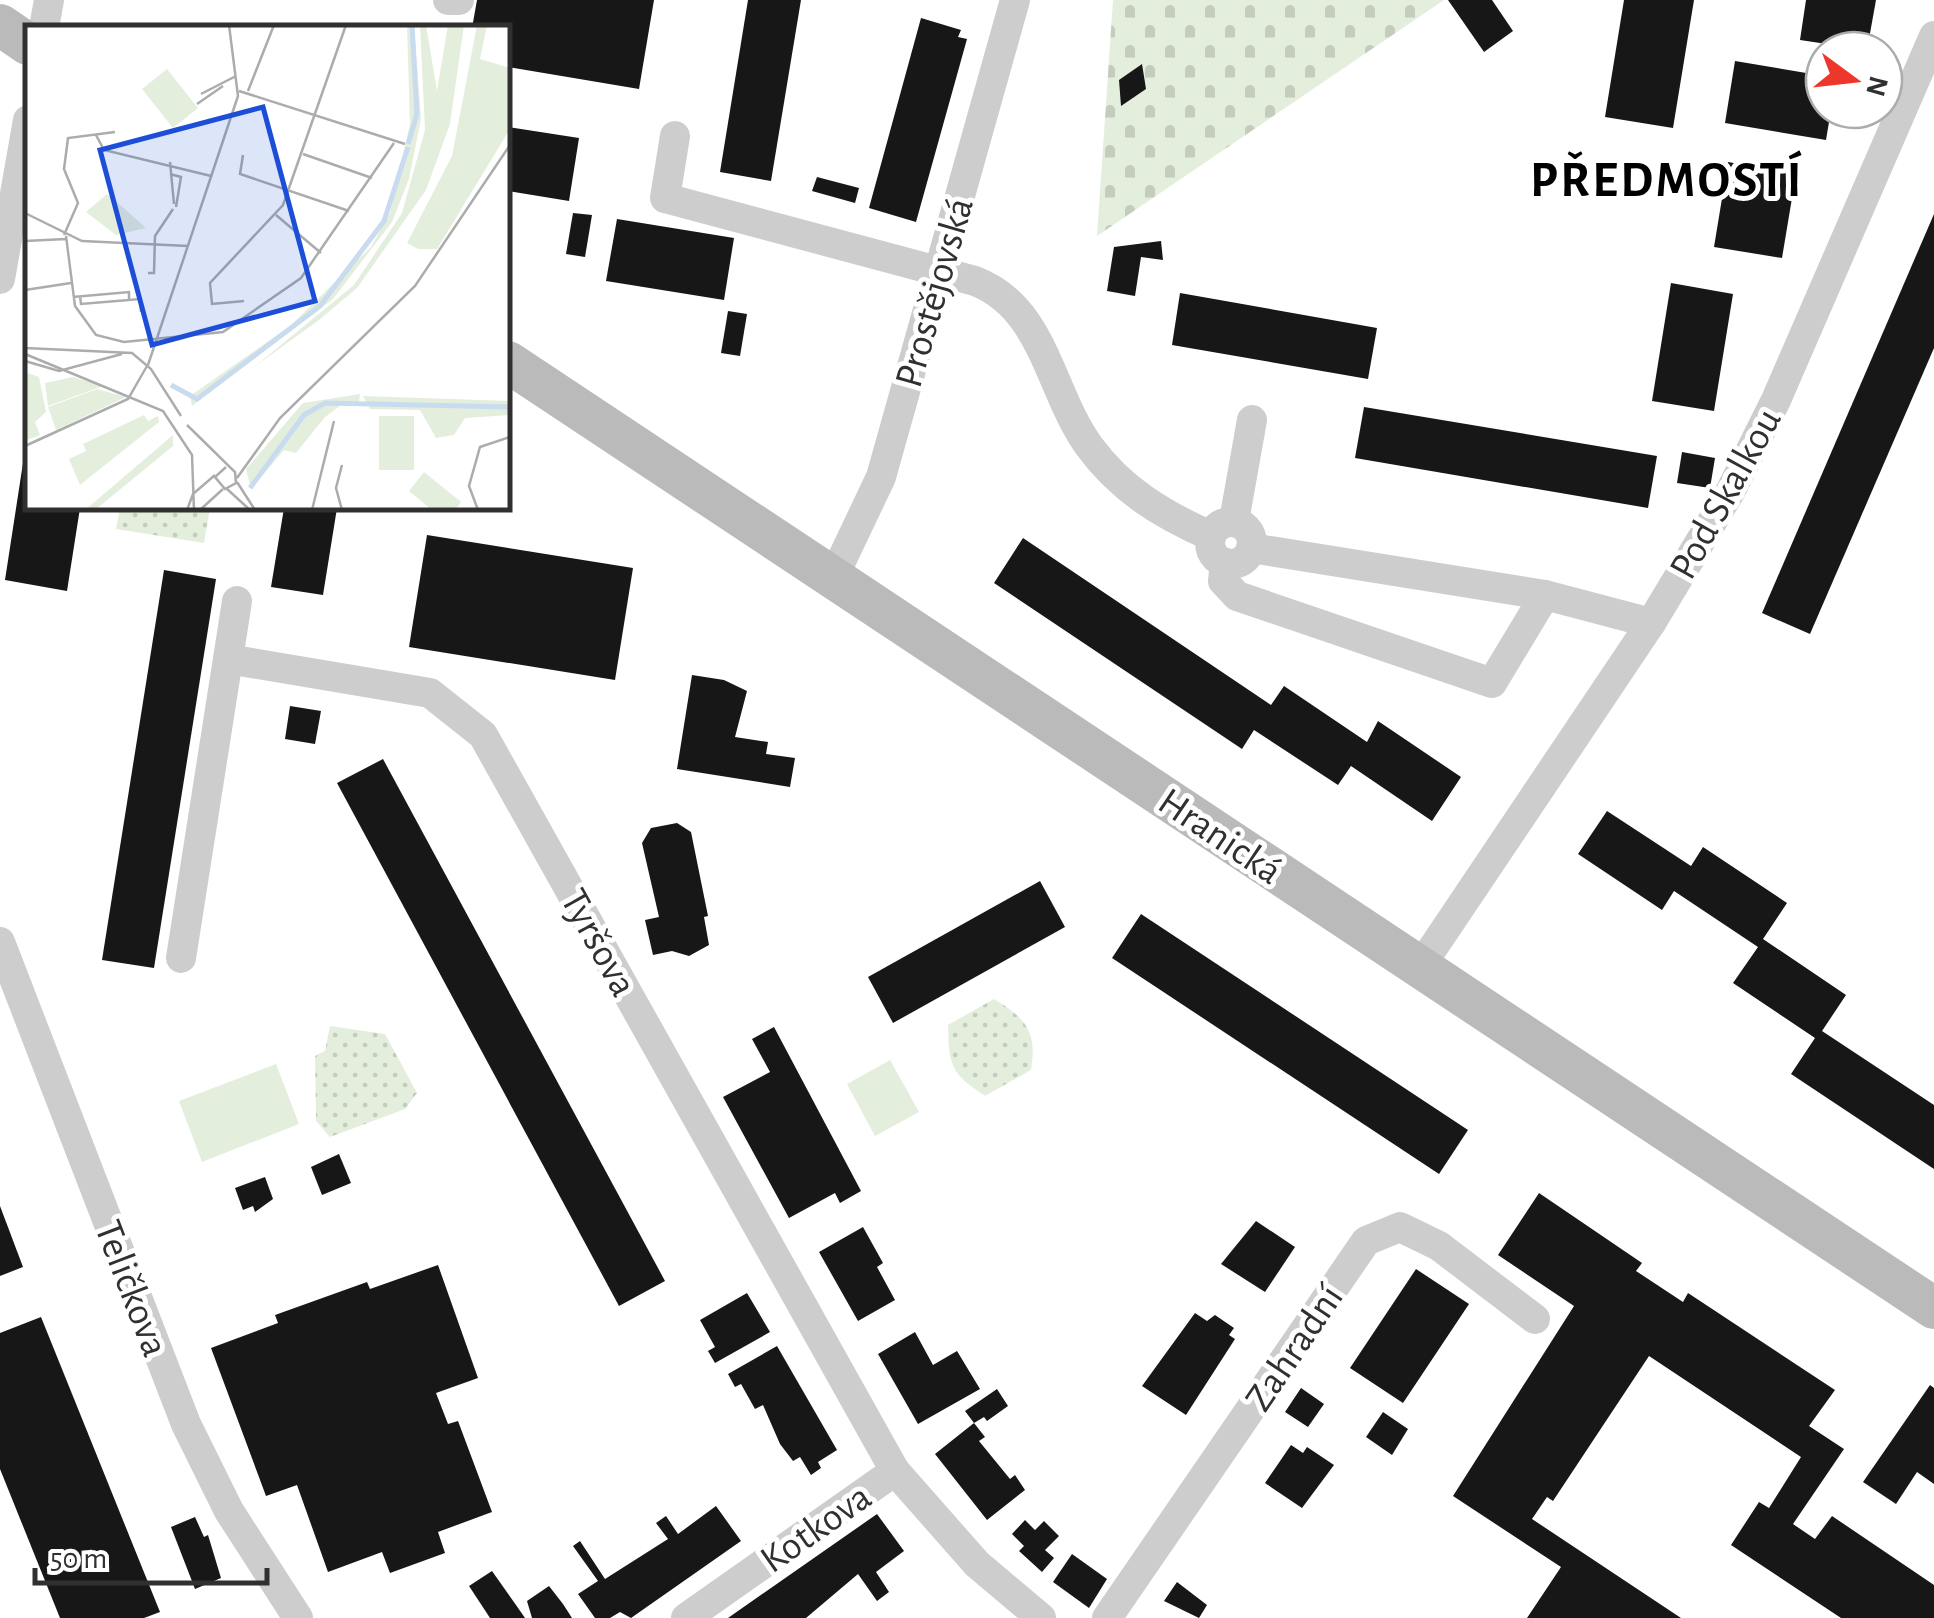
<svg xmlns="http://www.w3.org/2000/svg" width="1934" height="1618" viewBox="0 0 1934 1618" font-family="'Alegreya Sans',sans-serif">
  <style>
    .green { fill: #e4eedd }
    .cemetery { fill: url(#cemetery-stones) }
    .park { fill: url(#park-dots) }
    .building { fill: #171717 }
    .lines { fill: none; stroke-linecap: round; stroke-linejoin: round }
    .minor { stroke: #cdcdcd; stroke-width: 30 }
    .secondary { stroke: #bababa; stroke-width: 42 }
    .labels { text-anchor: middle; stroke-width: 10; stroke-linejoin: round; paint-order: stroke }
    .street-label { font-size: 40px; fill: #303030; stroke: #fff }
    .district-label { font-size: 50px; font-weight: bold; letter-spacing: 2.5px; fill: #000; stroke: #fff }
    .inset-river { fill: none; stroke: #c9dbee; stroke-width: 5 }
    .inset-road { fill: none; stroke: #acacac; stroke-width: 2.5 }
    .view { fill: #1d4ed8; fill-opacity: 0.15; stroke: #1d4ed8; stroke-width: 5 }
    .inset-edge { fill: none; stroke: #303030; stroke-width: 5 }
  </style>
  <defs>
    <pattern id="cemetery-stones" width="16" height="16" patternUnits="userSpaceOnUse" patternTransform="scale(2.5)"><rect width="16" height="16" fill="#e4eedd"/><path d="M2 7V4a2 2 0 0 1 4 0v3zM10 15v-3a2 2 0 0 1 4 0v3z" fill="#c4ccbe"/></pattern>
    <pattern id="park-dots" width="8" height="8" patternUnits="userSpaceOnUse" patternTransform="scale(2.5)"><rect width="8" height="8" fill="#e4eedd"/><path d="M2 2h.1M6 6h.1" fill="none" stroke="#c4ccbe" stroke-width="1.8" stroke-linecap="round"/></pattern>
  </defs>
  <rect width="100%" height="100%" fill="#fff"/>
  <g class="green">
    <polygon points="890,1060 919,1112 875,1136 847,1084"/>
    <polygon points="276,1064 299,1124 202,1162 179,1101"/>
  </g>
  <polygon class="cemetery" points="1113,0 1444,0 1097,236"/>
  <g class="park">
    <polygon points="120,508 210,508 204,543 116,529"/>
    <path d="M994,999C1027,1019 1037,1032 1031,1070L985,1096C950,1073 949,1066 948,1025Z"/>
    <polygon points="330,1026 385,1034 417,1093 405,1109 330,1137 316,1121 315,1056 325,1051"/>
  </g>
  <g class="building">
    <polygon points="477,0 654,0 639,89 508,67 508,28 472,28"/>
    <polygon points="748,0 801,0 771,181 720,172"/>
    <polygon points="1448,0 1492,0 1513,31 1484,52"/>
    <polygon points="1624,0 1694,0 1673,128 1605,117"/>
    <polygon points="1806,0 1876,0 1867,50 1800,40"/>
    <polygon points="921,18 961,30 958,37 967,39 916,222 869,208"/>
    <polygon points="1735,61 1824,76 1824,110 1831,110 1826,140 1725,123"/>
    <polygon points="1142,64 1146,89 1121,106 1119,80"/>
    <polygon points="508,127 579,138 569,201 508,191"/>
    <polygon points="1728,162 1796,174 1782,258 1714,247"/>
    <polygon points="817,177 859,188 855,203 812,191"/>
    <polygon points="573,213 592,215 585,257 566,254"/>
    <polygon points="1934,214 1934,348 1810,634 1762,613"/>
    <polygon points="617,219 734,238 724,300 606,281"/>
    <polygon points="1161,241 1163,260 1141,257 1135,296 1107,291 1114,247"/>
    <polygon points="1671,283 1733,294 1714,411 1652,401"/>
    <polygon points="1180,293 1377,328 1368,379 1172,345"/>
    <polygon points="728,311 747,314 740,356 721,353"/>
    <polygon points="1364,407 1657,456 1648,508 1355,458"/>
    <polygon points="1682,452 1715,458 1710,488 1677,483"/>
    <polygon points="23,463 28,463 28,508 80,508 67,591 5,580"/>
    <polygon points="284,508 337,508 323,595 271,587"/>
    <polygon points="427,535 633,568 615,680 409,647"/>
    <polygon points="1023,538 1271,705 1284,686 1367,742 1378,721 1461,777 1432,821 1351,766 1338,785 1254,730 1242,749 994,583"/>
    <polygon points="164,570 216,579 154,968 102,960"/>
    <polygon points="692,675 724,680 747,691 735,737 768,742 766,754 795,758 790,787 677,769"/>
    <polygon points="290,706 321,711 315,744 285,739"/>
    <polygon points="383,759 665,1281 619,1306 337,783"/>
    <polygon points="1607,811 1691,866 1703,847 1787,903 1763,939 1846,995 1822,1031 1934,1105 1934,1169 1791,1074 1815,1038 1733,983 1758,947 1674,891 1662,910 1578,854"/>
    <polygon points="677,823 691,832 708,916 704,917 709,945 689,956 672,951 653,955 645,920 659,917 642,843 651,828"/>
    <polygon points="1040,881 1065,927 893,1023 868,977"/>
    <polygon points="1141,914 1468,1130 1439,1174 1112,958"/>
    <polygon points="774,1027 861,1191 840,1203 835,1193 789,1218 723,1097 770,1072 752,1039"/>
    <polygon points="339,1154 351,1183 322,1195 311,1167"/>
    <polygon points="265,1177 273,1199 255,1212 253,1206 243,1210 235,1188"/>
    <polygon points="1539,1193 1642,1263 1636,1271 1683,1302 1688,1293 1835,1390 1809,1426 1844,1449 1793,1524 1815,1539 1832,1516 1934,1585 1934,1618 1841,1618 1731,1545 1759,1502 1769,1508 1801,1457 1649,1356 1553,1501 1547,1497 1532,1519 1681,1618 1527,1618 1561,1567 1453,1496 1574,1306 1498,1255"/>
    <polygon points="0,1206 23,1267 0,1276"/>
    <polygon points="1256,1221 1295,1247 1265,1292 1221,1264"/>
    <polygon points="863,1227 883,1263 877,1267 895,1300 858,1321 819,1252"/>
    <polygon points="438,1265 478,1378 436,1393 448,1424 458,1421 492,1512 438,1532 445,1553 390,1573 382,1552 328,1572 297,1485 266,1496 211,1348 278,1323 275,1315 367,1282 370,1289"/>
    <polygon points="1416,1269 1469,1304 1403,1403 1350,1368"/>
    <polygon points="747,1293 770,1332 715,1363 708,1351 715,1347 700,1320"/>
    <polygon points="1195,1313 1207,1321 1215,1315 1234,1328 1229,1335 1235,1339 1186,1415 1142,1386"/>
    <polygon points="41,1317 160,1612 144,1618 60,1618 0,1469 0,1333"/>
    <polygon points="915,1332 933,1365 957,1351 980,1389 918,1424 878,1354"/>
    <polygon points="777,1346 837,1450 818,1462 821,1468 811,1475 800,1457 793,1461 780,1444 763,1405 755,1409 741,1384 735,1387 728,1374"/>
    <polygon points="1930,1385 1934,1388 1934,1484 1917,1472 1896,1504 1863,1482"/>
    <polygon points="1301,1388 1324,1404 1308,1427 1285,1412"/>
    <polygon points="997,1389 1008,1406 987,1421 984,1417 974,1423 965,1411"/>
    <polygon points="1383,1412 1408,1429 1392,1455 1366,1437"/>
    <polygon points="974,1423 985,1437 979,1441 1010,1479 1015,1475 1025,1490 987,1520 935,1454"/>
    <polygon points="1291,1445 1303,1453 1307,1447 1334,1465 1302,1508 1265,1483"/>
    <polygon points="716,1506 741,1541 631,1618 620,1612 610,1618 595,1618 578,1594 598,1581 573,1546 580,1541 605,1579 668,1539 656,1523 666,1516 678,1534"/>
    <polygon points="877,1514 904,1551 876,1572 889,1592 877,1601 858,1574 806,1618 728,1618"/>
    <polygon points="195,1517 204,1537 208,1535 221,1578 195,1589 171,1527"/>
    <polygon points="1025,1520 1035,1530 1044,1521 1059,1536 1045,1550 1054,1558 1042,1572 1019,1551 1024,1546 1012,1534"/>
    <polygon points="1072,1554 1107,1579 1089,1608 1053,1582"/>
    <polygon points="492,1571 516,1605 525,1618 490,1618 469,1586"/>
    <polygon points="1177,1582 1207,1605 1199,1618 1164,1601"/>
    <polygon points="549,1586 563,1604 572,1618 532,1618 527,1601"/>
  </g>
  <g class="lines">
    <g class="minor">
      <polyline points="448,0 459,0"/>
      <polyline points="44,28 49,0"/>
      <path d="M675,136L665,198L975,281C1045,308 1049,391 1089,446C1121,490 1163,515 1211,536"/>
      <polyline points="0,279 28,120"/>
      <polyline points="1234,521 1252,420"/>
      <circle cx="1231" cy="543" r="21"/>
      <polyline points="1251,548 1545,595 1651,623"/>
      <polyline points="1225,563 1223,581 1237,596 1492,683 1545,595"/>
      <polyline points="833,578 881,477 1015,0"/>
      <polyline points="228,659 237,601"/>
      <polyline points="0,942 186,1424 229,1511 298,1618"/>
      <polyline points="181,958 228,659 430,693 483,735 895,1471 977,1564 1041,1618"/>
      <polyline points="1420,967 1651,623 1730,492 1776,400 1934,36"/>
      <polyline points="686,1618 895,1471"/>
      <polyline points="1107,1618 1366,1241 1400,1227 1439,1246 1535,1319"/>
    </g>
    <g class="secondary">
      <polyline points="0,25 28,44"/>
      <polyline points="508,362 1934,1308"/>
    </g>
  </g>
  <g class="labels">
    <g class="street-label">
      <text transform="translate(933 292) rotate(-74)" y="14">Prostějovská</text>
      <text transform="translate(1724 493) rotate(-61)" y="14">Pod Skalkou</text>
      <text transform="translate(1221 835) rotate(34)" y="14">Hranická</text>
      <text transform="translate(600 942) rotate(61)" y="14">Tyršova</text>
      <text transform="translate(133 1288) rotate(69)" y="14">Teličkova</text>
      <text transform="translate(1293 1347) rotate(-56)" y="14">Zahradní</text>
      <text transform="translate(815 1527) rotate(-35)" y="14">Kotkova</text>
    </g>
    <g class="district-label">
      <text x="1667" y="196">PŘEDMOSTÍ</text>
    </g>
  </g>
  <g transform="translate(25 25)">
    <rect width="485" height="485" fill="#fff"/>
    <path d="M142,44L173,83L148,103L117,64ZM0,347L14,352L21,387L10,397L15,410L0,416ZM48,352L78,361L23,381L20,358ZM354,391H389V445H354ZM399,447L436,477L430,485H407L384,466Z" fill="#e4eedd"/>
    <path d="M382,0H389L396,94L384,154L367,197L308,274L167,381L165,371L265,301L346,222L365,188L385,99ZM395,0H401L412,66L423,0H439L425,99L401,165L332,263L294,295L229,342L329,260L377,188L400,105ZM452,0H462L455,34L485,43V104L412,224H393L382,218L427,131ZM72,364L101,372L31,405L23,382ZM335,369L334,377H320L300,392L271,428L259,425L226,464L221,444L278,378ZM338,371L485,376V390L440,393L429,410L411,413L395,385L345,384ZM119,390L123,396L133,391L134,397L55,460L44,434L61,426L58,419ZM148,410V421L70,485H60Z" fill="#e4eedd"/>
    <path d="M82,169L86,172L121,203L91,210L61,187Z" fill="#e4eedd"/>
    <path class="inset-river" d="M383,119L392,89L387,0M146,360L172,374L295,281L359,196L383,122M225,463L279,390L300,378L485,382"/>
    <path class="inset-road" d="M214,66L380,119M223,66L249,0M176,69L211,51M172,79L198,61M71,110L79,125L186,151M278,129L347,153M218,130L215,149L324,186M145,137L149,179M145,149L156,152L151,182M0,188L57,216L163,221M251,190L296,228M39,210L53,178L39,144L43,113L90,107M41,211L50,281L71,310L99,317L198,307L276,253L369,118M0,216L41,214M123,248H129L130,211L148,184M0,265L46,258M55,271L56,279L104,275M48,272L104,267V275L115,274L116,287M219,276L187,279L185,258L258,180L321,0M0,323L107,328L126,344L156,391M0,329L138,386L167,430L169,485M0,336L34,346L97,329M123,340L213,71L204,0M162,400L210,447L211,458L200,464L190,452L201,442M0,421L103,374L122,341M317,440L311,463L317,485M212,453L255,393L390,261L485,120M212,457L230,485M202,464L225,485M162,485L168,469L190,450M175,485L198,464M287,485L309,396M453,485L444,461L455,422L485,412"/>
    <path class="view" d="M238,82L290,276L127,320L75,125Z"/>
    <rect width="485" height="485" class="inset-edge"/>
  </g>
  <g transform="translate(1854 80) rotate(105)"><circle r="48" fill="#ffffff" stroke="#acacac" stroke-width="2.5"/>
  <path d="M0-8L18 38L0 25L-18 38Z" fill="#ee372b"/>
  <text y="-15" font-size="28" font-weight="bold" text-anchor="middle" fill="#303030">N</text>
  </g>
  <path d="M35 1568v15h232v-15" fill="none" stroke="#303030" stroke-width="5"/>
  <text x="50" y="1568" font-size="30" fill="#303030" stroke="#ffffff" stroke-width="8" paint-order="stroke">50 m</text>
</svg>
